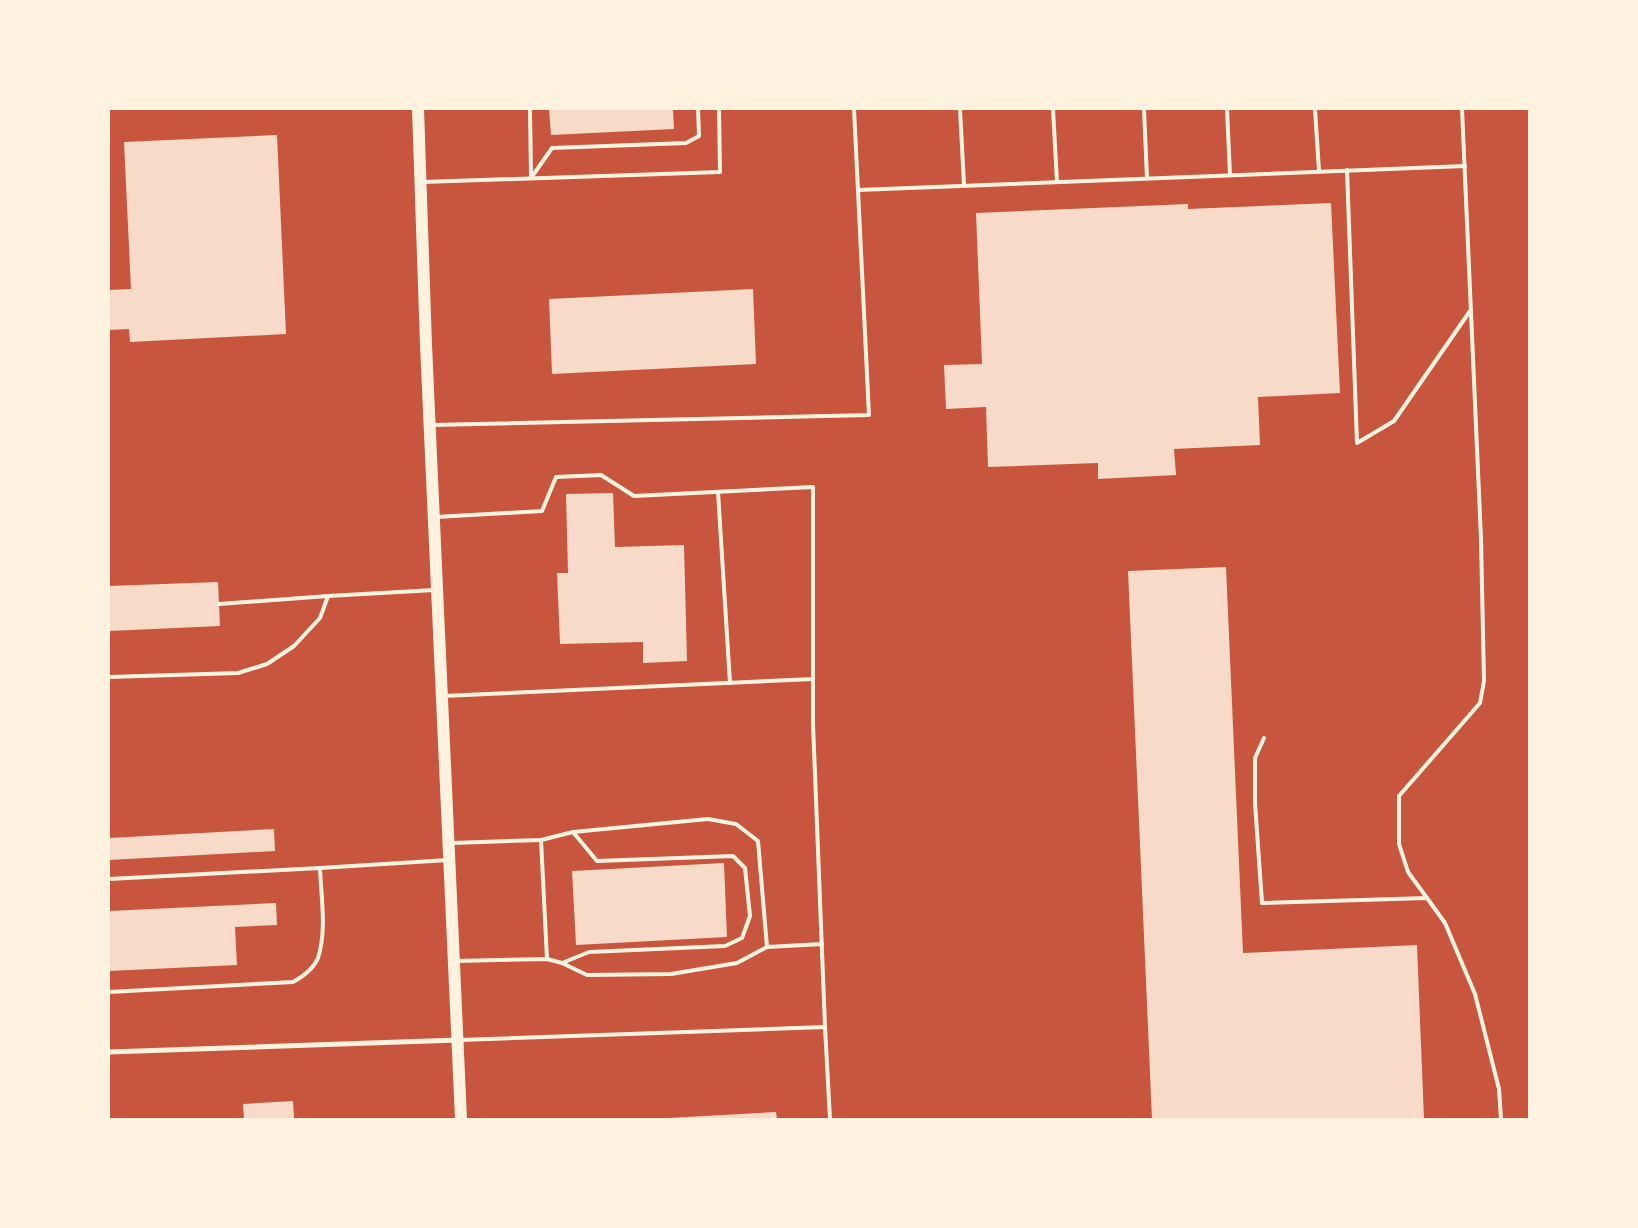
<svg xmlns="http://www.w3.org/2000/svg" width="1638" height="1228" viewBox="0 0 1638 1228" font-family="Manrope,sans-serif">
  <style>
    .building { fill: #f7dbc8 }
    .lines { fill: none; stroke-linecap: round; stroke-linejoin: round }
    .service { stroke: #fff3e0; stroke-width: 4 }
    .minor { stroke: #fff3e0; stroke-width: 5 }
    .primary { stroke: #fff3e0; stroke-width: 12 }
  </style>
  <rect width="100%" height="100%" fill="#c8553d"/>
  <g class="building">
    <polygon points="549,109 673,109 674,129 551,135"/>
    <polygon points="277,135 286,334 130,342 129,329 109,330 109,290 131,289 124,142"/>
    <polygon points="1331,203 1340,393 1258,397 1260,445 1174,449 1176,475 1098,479 1098,463 988,467 986,407 946,409 944,365 982,364 976,213 1188,204 1188,209"/>
    <polygon points="753,289 756,364 552,374 549,299"/>
    <polygon points="613,493 615,547 684,545 687,661 643,663 643,642 560,644 557,573 568,573 566,494"/>
    <polygon points="1226,567 1243,953 1417,945 1424,1119 1152,1119 1128,571"/>
    <polygon points="218,582 220,626 109,631 109,586"/>
    <polygon points="274,829 275,851 109,860 109,838"/>
    <polygon points="724,863 727,937 576,945 572,871"/>
    <polygon points="276,903 277,925 235,927 237,965 109,971 109,911"/>
    <polygon points="293,1101 294,1119 244,1119 243,1104"/>
    <polygon points="776,1112 777,1119 668,1119 668,1118"/>
  </g>
  <g class="lines">
    <g class="service">
      <polyline points="530,109 531,178"/>
      <polyline points="960,109 964,185"/>
      <polyline points="1053,109 1057,182"/>
      <polyline points="1144,109 1147,178"/>
      <polyline points="1227,109 1230,175"/>
      <polyline points="1315,109 1319,171"/>
      <polyline points="1347,170 1357,443 1394,421 1470,311"/>
      <polyline points="531,178 552,148 686,143 699,136 698,109"/>
      <polyline points="423,182 720,172 719,109"/>
      <polyline points="858,190 1465,166"/>
      <polyline points="432,425 869,415 854,109"/>
      <polyline points="718,492 730,683"/>
      <polyline points="436,517 542,511 556,477 601,475 634,496 813,487 813,724 825,1027"/>
      <polyline points="219,604 328,596 434,590"/>
      <polyline points="109,677 238,673 267,664 294,646 320,618 328,596"/>
      <polyline points="443,696 813,679"/>
      <polyline points="1264,738 1255,758 1255,803 1262,903 1427,898 1445,923 1475,994 1499,1089 1501,1119"/>
      <polyline points="541,840 547,959"/>
      <polyline points="452,843 541,840 573,832 708,819 736,824 758,841 767,947 822,944"/>
      <polyline points="320,868 448,860"/>
      <path d="M109,879L320,868C321,897 327,930 318,958C314,968 302,977 293,982L109,992"/>
      <polyline points="1427,898 1408,872 1399,844 1399,796 1480,703 1484,681 1481,539 1462,109"/>
      <polyline points="455,961 547,959 562,963 587,975 671,974 737,963 767,947"/>
      <polyline points="562,963 589,952 725,946 742,938 750,916 745,868 733,856 597,861 573,832"/>
      <polyline points="460,1040 825,1027 830,1119"/>
    </g>
    <polyline class="minor" points="109,1052 458,1040"/>
    <polyline class="primary" points="418,109 426,345 461,1119"/>
  </g>
  <rect width="1638" height="1228" fill="none" stroke="#fff3e0" stroke-width="220"/>
</svg>
